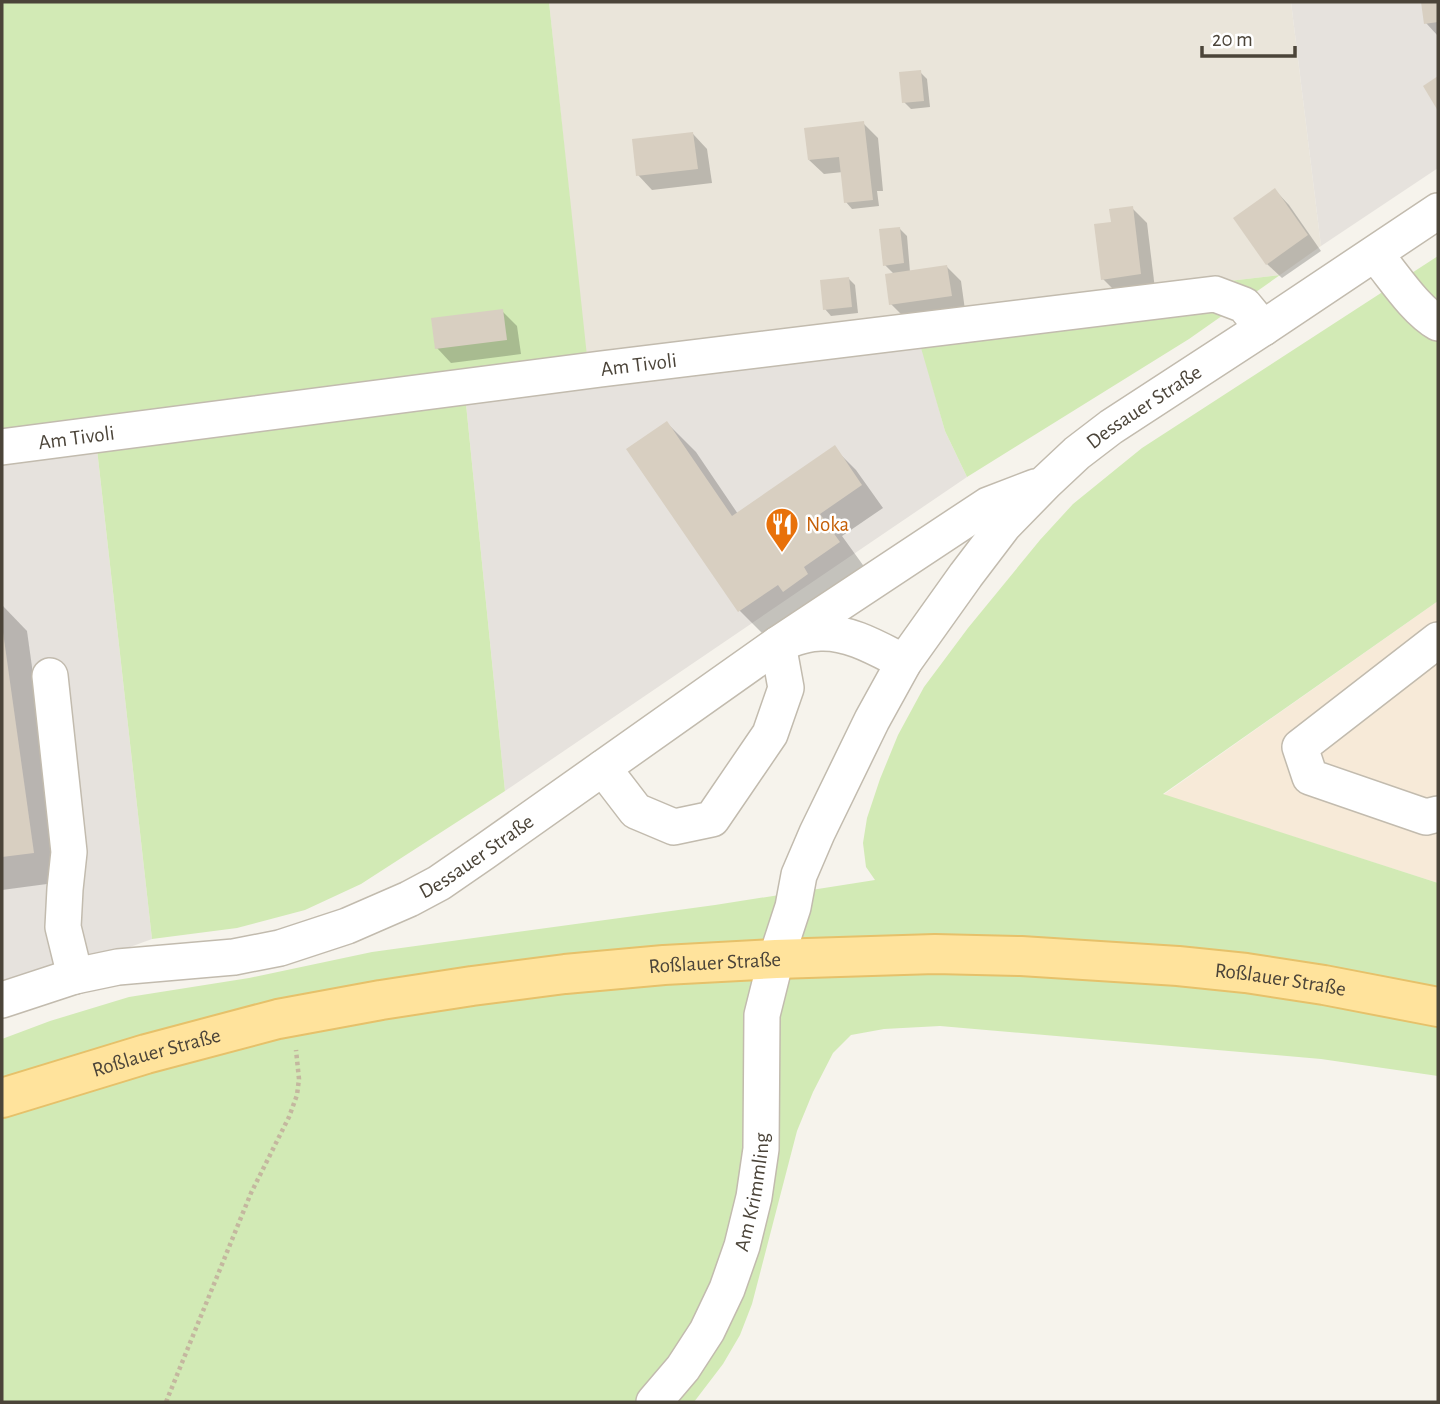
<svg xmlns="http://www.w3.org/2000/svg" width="1440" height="1404" viewBox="0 0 1440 1404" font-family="'Alegreya Sans',sans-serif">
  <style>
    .residential { fill: #eae5da }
    .commercial { fill: #f7ead8 }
    .industrial { fill: #e6e2dd }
    .green { fill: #d2eab5 }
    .shadow { fill: #0003 }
    .building { fill: #d8cfc1 }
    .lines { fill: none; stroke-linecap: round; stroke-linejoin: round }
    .minor-casing { stroke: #c2bbae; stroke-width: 38 }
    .major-casing { stroke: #e6c16a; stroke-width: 42 }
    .path { stroke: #c4b79f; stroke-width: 4.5; stroke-dasharray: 3.5 3.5; stroke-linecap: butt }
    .minor { stroke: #fff; stroke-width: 35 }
    .major { stroke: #ffe39c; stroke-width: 38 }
    .labels { text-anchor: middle; stroke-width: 5; stroke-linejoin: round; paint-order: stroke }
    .street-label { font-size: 21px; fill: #4b4439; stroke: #fff }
    .food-label { font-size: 21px; fill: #c56008; stroke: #fff; text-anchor: start }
  </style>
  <rect width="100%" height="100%" fill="#f6f3ec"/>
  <polygon class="residential" points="549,2 1291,2 1321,246 1280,275 586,356"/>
  <polygon class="commercial" points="1438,601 1438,883 1163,795"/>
  <g class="industrial">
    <polygon points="1291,2 1438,2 1438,168 1321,246"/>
    <polygon points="920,341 945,431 967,477 505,791 466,404"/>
    <polygon points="97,449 152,939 130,947 2,987 2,462"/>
  </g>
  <g class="green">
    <polygon points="2,2 549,2 587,356 1280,275 1189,339 967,477 945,431 919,341 466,404 505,791 361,884 305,910 237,928 152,939 97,449 2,462"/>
    <polygon points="1438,256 1438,601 1163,794 1438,883 1438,1076 1321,1059 940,1026 884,1029 851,1035 833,1053 813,1092 797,1131 752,1304 740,1335 723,1364 694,1402 2,1402 2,1039 50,1021 129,997 249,978 372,952 715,905 875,880 866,867 863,843 867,818 880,779 898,735 924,687 968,628 1040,540 1073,504 1142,448"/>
  </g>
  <g class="shadow">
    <polygon points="1423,2 1438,2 1438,36 1426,23"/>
    <polygon points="920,72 927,79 930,107 911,109 904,102"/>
    <polygon points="863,123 878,138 883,191 877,191 879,206 852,209 846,202 843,172 824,174 809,160"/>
    <polygon points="693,134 707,149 712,183 652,190 638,175"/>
    <polygon points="1275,190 1289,205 1321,251 1282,278 1267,264"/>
    <polygon points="1132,208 1147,223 1155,289 1117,293 1103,279"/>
    <polygon points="900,229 907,236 910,272 947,267 961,281 965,310 906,319 891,304 894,274 885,265"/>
    <polygon points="848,278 855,285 858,313 831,316 825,309"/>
    <polygon points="502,311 517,326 521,354 451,363 437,348"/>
    <polygon points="667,423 696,452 738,514 834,448 856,470 883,508 842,536 868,572 769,640 740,611 628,449"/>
    <polygon points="2,605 27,631 62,882 2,890"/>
  </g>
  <g class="building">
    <polygon points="1421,2 1438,2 1438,22 1424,24"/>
    <polygon points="921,70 924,101 902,103 899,72"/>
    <polygon points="1438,76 1438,111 1423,86"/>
    <polygon points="864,121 873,200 844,203 839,157 808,160 804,128"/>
    <polygon points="693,132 698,169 636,176 632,139"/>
    <polygon points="1275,188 1308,235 1266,265 1233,218"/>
    <polygon points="1133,206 1141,274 1101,280 1094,224 1111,222 1109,209"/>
    <polygon points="900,227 904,263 883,266 879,229"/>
    <polygon points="947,265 952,296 889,305 885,274"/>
    <polygon points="849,277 852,307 823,310 820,280"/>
    <polygon points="503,309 507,340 435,349 431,318"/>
    <polygon points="667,421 732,516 835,445 862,485 820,514 840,542 804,567 808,574 783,592 778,585 738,612 626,449"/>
    <polygon points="2,632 3,632 34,853 2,857"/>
  </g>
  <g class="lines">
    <defs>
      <g id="minor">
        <path d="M1375,254C1393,275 1414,309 1438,323"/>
        <path id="s1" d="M2,447L601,369L1215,294L1244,305L1263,328"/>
        <polyline points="1438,640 1300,747 1310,777 1426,817 1438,814"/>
        <polyline points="50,676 69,852 65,889 63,927 75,976"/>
        <polyline points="603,768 636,811 674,827 712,819 770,734 786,688 778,644 988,505 1035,487"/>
        <path id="s2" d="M2,1000L75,976L118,967L234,957L280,948L347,926L409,899L439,883L484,852L778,644C791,639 806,633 821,633C850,632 878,649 904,662"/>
        <path id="s3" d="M654,1402L683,1368L707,1331L727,1289L742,1246L754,1197L761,1149L762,1015L776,959L793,907L799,875L817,833L872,720L904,662L966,575L1004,525L1045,483L1077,453L1111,427L1263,328L1438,211"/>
      </g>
      <g id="major">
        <path id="s4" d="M2,1098L146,1054L278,1019L381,1000L472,986L565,974L664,965L776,959L935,954L1021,956L1178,966L1246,973L1324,985L1438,1007"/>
      </g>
    </defs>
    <use href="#minor" class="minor-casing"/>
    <use href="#major" class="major-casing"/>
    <polyline class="path" points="166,1402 251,1193 289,1117 297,1095 299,1079 296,1050"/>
    <use href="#minor" class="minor"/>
    <use href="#major" class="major"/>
  </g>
  <defs>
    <symbol id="restaurant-pin" viewBox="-11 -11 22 30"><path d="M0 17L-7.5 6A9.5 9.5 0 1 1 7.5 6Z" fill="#e8710a" stroke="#fff"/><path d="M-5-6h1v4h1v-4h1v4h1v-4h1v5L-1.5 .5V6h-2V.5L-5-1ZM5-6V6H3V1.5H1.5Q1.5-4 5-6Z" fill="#fff"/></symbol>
  </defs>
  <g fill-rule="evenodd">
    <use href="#restaurant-pin" x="763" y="505" width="38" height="52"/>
  </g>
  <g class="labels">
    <g class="street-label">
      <text dy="7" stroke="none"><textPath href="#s1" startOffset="642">Am Tivoli</textPath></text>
      <text dy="7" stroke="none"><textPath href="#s3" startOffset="1150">Dessauer Straße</textPath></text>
      <text dy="7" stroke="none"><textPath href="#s1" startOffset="75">Am Tivoli</textPath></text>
      <text dy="7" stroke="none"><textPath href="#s2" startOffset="502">Dessauer Straße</textPath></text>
      <text dy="7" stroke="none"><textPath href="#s4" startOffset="728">Roßlauer Straße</textPath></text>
      <text dy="7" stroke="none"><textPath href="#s4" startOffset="1295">Roßlauer Straße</textPath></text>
      <text dy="7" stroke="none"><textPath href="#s4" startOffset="161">Roßlauer Straße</textPath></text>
      <text dy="7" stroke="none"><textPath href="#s3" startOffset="236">Am Krimmling</textPath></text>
    </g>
    <g class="food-label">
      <text x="806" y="531">Noka</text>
    </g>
  </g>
  <rect width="1440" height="1404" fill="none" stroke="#4b4439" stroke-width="7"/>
  <path d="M1202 46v10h93v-10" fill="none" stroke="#4b4439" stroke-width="3.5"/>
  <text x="1212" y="46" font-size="21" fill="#4b4439" stroke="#ffffff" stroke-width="5" paint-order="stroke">20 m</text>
</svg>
